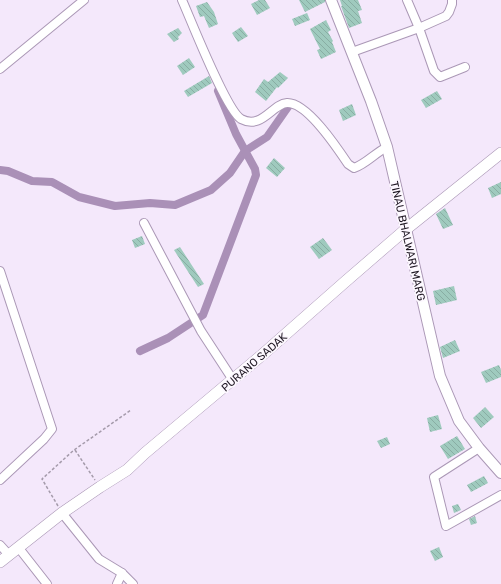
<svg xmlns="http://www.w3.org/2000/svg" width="501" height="584" viewBox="0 0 501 584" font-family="Rubik,sans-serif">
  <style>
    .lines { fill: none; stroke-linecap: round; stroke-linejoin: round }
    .canal { stroke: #aa90b7; stroke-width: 8 }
    .building { fill: url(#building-back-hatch) }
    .minor-casing { stroke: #ab98b6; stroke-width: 10 }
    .tertiary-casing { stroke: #ab98b6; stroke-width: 12 }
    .secondary-casing { stroke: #ab98b6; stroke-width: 12 }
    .path { stroke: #a59bab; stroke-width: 1.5; stroke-dasharray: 3 2; stroke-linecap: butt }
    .minor { stroke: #fff; stroke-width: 8 }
    .tertiary { stroke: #fff; stroke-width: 10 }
    .secondary { stroke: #fff; stroke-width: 11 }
    .labels { text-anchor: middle; stroke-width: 3.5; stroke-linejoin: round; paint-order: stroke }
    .street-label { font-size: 11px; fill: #1f1823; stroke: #fdf8ff }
  </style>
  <defs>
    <pattern id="building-back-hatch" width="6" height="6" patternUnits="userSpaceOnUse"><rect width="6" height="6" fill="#9fcabe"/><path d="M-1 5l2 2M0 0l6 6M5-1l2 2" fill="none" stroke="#88ada3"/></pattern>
  </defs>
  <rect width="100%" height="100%" fill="#f4e8fb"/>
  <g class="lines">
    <g class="canal">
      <polyline points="0,170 8,171 32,181 52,182 79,197 115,206 150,203 175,205 211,190 230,173 245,151 267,137 288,107"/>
      <polyline points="140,351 168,338 203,315 256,175 255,169 236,134 218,91"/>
    </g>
  </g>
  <g class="building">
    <polygon points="259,0 265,0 270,8 257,15 251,4"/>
    <polygon points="299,0 325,0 325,2 305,12"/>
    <polygon points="340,0 358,0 362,10 358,11 362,23 349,28 341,6 342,6"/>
    <polygon points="207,2 214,12 218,24 209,28 204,16 200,17 196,6"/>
    <polygon points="307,13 310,20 295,26 292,19"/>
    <polygon points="326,20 331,30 328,32 333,41 332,42 336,52 321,59 317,50 320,49 310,29"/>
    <polygon points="241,27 248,36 238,42 232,33"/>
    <polygon points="178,28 182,33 178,37 179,39 174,42 167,34"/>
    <polygon points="189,58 195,67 183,75 177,66"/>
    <polygon points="280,72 288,78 278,88 277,87 266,101 255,92 264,79 268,82"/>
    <polygon points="209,76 212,83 188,97 184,91"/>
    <polygon points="437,91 442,99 426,108 421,100"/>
    <polygon points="352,104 356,115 343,121 339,110"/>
    <polygon points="274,158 285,168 277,177 266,168"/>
    <polygon points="501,182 501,194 492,198 488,188"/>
    <polygon points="445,208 453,225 443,229 436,214"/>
    <polygon points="142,236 145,244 135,248 132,240"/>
    <polygon points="323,238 332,250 319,259 310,247"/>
    <polygon points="180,247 204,284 198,287 174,250"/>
    <polygon points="454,286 457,300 436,305 433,291"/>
    <polygon points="455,340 460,351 443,358 440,347"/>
    <polygon points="499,365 501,370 501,377 486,383 481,372"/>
    <polygon points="485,407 494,417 481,428 473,418"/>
    <polygon points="438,415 442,429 430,432 427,418"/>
    <polygon points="457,436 465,449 448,459 440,446"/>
    <polygon points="387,437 390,444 381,448 377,441"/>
    <polygon points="484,476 488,483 471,492 467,485"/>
    <polygon points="458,504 461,510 454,513 452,506"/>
    <polygon points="475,516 477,523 471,525 469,519"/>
    <polygon points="439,547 443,557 435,561 430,551"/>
  </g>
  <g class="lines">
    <defs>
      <g id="minor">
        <path d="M182,0C191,20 226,110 241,119C262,130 272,104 287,103C307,102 338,149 348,164L354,168C366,164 375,153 387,147"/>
        <polyline points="407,0 419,28 434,71 440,77 465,67"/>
        <polyline points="352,52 419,28 446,16 449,12 452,4 452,0"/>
        <polyline points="0,69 84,0"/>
        <polyline points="144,223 201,331 233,380"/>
        <polyline points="0,271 52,429 44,439 0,480"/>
        <polyline points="479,448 434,477 446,526 501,495"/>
        <polyline points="62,513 99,559 122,573 133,584"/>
        <polyline points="0,545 9,555"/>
        <polyline points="18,547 47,584"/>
        <polyline points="117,584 122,573"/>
      </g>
      <polyline id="tertiary" points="331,0 371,101 387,147 440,376 459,421 479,448 501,473"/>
      <polyline id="secondary" points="0,562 62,513 100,487 127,470 145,453 262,355 346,281 405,230 501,153"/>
    </defs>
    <use href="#minor" class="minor-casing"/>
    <use href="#tertiary" class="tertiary-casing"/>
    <use href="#secondary" class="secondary-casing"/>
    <g class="path">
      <polyline points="75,450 95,480"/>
      <polyline points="58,506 42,479 74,450 131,410"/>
    </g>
    <use href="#minor" class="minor"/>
    <use href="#tertiary" class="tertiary"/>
    <use href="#secondary" class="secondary"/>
  </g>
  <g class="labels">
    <g class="street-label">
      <text transform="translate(408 241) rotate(77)" y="4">TINAU BHALWARI MARG</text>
      <text transform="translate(254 362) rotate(-41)" y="4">PURANO SADAK</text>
    </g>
  </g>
</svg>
